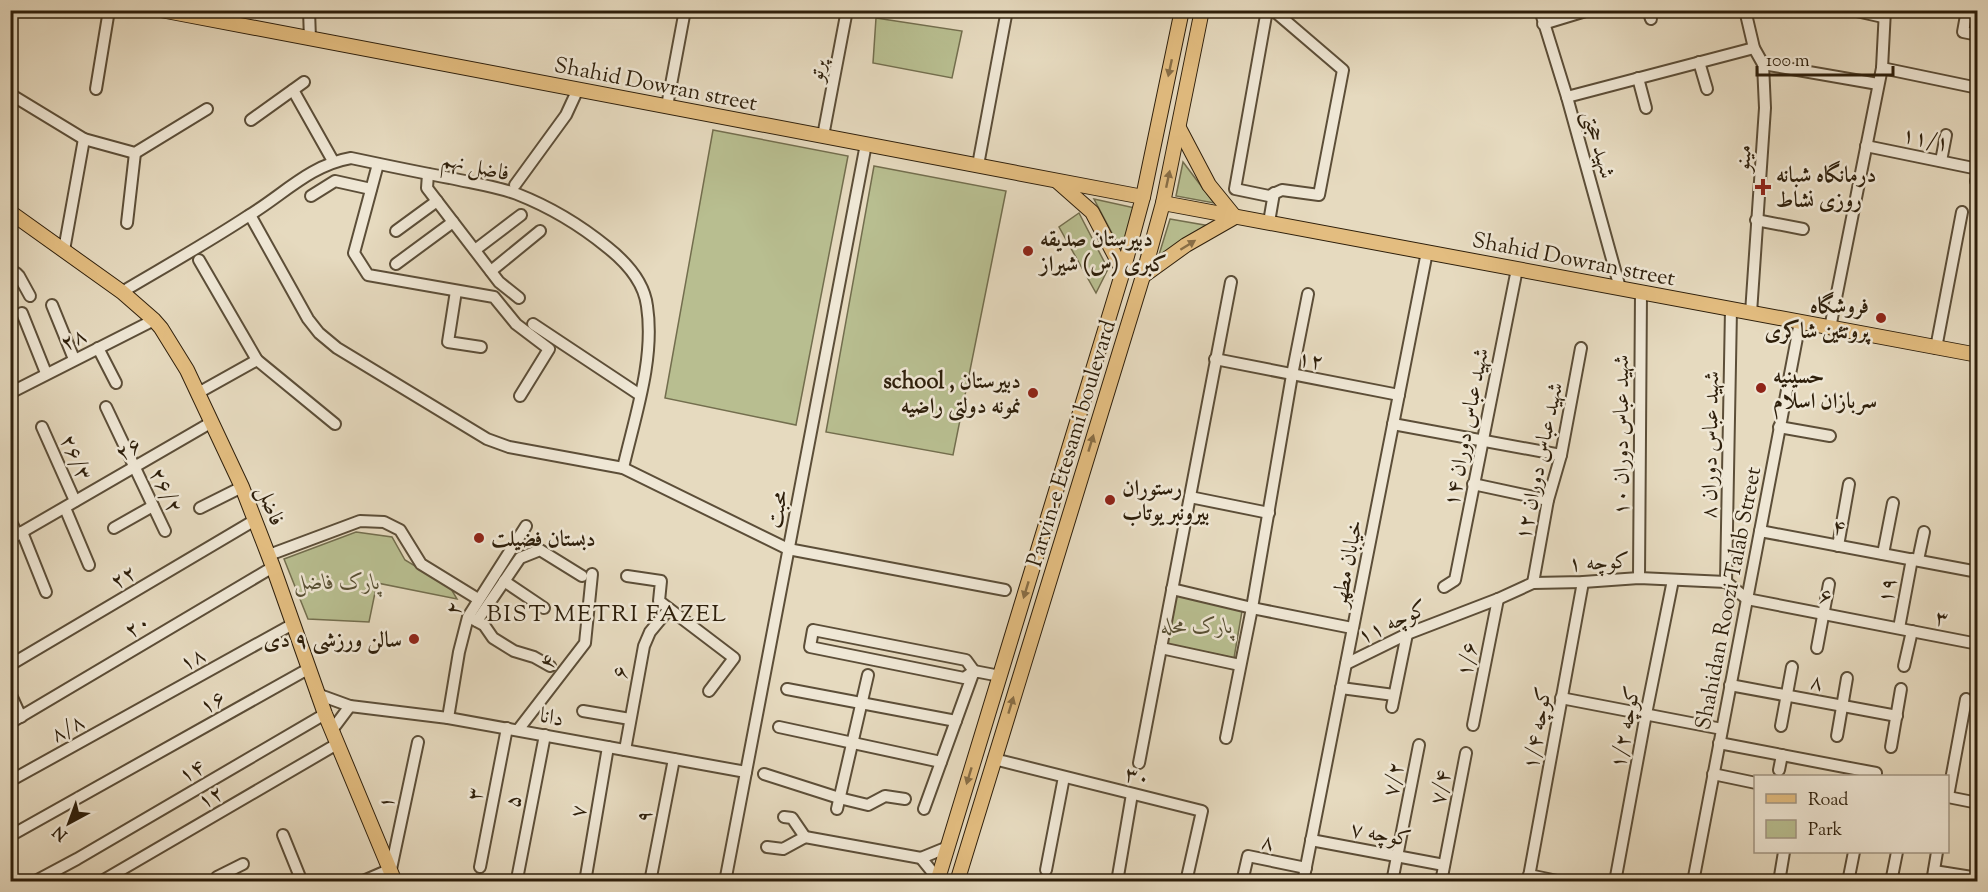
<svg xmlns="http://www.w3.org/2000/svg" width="1988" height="892" viewBox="0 0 1988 892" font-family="'Sorts Mill Goudy',Amiri,serif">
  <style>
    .green { fill: #b8be90; stroke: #736e4e; stroke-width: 1.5 }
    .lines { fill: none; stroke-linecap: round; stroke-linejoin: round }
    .minor-casing { stroke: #5c4e38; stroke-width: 14 }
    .major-casing { stroke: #2e1f0b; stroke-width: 16 }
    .minor { stroke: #efe7d5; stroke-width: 10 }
    .major { stroke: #e3bd80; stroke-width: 14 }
    .oneway { fill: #886e46 }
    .poi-dot { fill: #8f2418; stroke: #efe7d5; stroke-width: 2 }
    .labels { text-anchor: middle; stroke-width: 5; stroke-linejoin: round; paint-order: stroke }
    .street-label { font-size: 22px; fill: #2e1f0b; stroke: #efe7d5 }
    .poi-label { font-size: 22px; font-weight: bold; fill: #2e1f0b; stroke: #efe7d5; text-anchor: start }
    .park-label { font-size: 22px; font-style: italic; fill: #574f33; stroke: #efe7d5 }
    .neighbourhood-label { font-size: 24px; letter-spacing: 1.5px; fill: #2e1f0b; stroke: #efe7d5 }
  </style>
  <rect width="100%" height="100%" fill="#e6dabf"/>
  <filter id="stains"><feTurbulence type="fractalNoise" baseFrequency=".00333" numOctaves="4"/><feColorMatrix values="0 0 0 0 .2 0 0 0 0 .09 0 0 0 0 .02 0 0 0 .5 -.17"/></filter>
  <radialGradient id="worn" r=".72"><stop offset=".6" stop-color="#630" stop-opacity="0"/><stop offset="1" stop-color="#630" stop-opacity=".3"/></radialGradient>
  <g class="green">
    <polygon points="876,18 962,31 952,78 873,63"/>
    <polygon points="713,130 848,156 796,425 665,398"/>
    <polygon points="1183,162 1214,203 1176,196"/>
    <polygon points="874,166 1006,191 953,455 826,432"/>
    <polygon points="1094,199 1135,208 1121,250"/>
    <polygon points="1079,213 1108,269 1096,293 1059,227"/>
    <polygon points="1170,219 1210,226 1158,258"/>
    <polygon points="356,532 392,537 405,560 450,587 457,599 377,583 369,622 308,619 284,559"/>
    <polygon points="1174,595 1242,611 1234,658 1163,643"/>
  </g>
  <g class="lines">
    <defs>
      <g id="minor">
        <polyline points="309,10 310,39"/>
        <polyline points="1267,10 1235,189 1269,196 1282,190 1319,195 1343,70 1273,10"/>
        <polyline points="1540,10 1567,97 1620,288"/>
        <polyline points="1648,10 1651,19"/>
        <polyline points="1745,10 1754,48 1763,64 1765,108 1751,313"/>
        <polyline points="1852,10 1883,17"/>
        <polyline points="1967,10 1963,32 1978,35"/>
        <polyline points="1543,24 1589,10"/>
        <polyline points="1699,62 1707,89"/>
        <polyline points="1763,64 1878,84"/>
        <polyline points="1882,68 1978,88"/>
        <polyline points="1638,78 1646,108"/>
        <polyline points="96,89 109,10"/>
        <polyline points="293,90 333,161"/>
        <polyline points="10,94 84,139 135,153 207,109"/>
        <polyline points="1567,97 1754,48"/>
        <polyline points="667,106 685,10"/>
        <polyline points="251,120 304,82"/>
        <polyline points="823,136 847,10"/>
        <polyline points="1866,146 1978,169"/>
        <polyline points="1941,161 1946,135"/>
        <polyline points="378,164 354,253 368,275 494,297 516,324 549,349 520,396"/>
        <polyline points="978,165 1007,10"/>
        <polyline points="428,174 427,188 499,282 519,298"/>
        <polyline points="1976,181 1978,176"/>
        <polyline points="515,185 566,115 578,89"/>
        <polyline points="311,196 335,181 371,189"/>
        <polyline points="250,215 308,319 319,333 337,348 487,439 509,447 623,468 788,549 1005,590"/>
        <polyline points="1756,220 1803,229"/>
        <polyline points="1269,222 1274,193"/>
        <polyline points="127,223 135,153"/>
        <polyline points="396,231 437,201"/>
        <polyline points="64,250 84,139"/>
        <polyline points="475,250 521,215"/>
        <polyline points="199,260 257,360 335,424"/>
        <polyline points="396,264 453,222"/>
        <polyline points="491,271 540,231"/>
        <polyline points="10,275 16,273 19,276 30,296"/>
        <polyline points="456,291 448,342 481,347"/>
        <path d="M122,292C164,267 207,243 248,216C283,195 310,165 351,158C384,165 417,172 450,178C472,183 495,186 517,194C550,207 580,225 607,247C626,262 644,282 647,306C655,359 635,416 623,468"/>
        <polyline points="52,305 74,359"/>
        <polyline points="22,313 46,373"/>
        <polyline points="533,324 640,395"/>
        <polyline points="1830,328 1882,68 1885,10"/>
        <polyline points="98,348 116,383"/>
        <polyline points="1936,348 1962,212"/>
        <polyline points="1215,359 1399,395"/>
        <polyline points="10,393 154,320"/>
        <polyline points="198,393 257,360"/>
        <polyline points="106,407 165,531"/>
        <polyline points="1393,424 1561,455"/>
        <polyline points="42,427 75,501"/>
        <polyline points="1779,427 1830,436"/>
        <polyline points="1473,484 1548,500"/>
        <polyline points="1190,497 1269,513"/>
        <polyline points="65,508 89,565"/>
        <polyline points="200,508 242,487"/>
        <polyline points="10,519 17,535"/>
        <polyline points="114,528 153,506"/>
        <polyline points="1760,531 1978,572"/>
        <polyline points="22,532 46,592"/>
        <polyline points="10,539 212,422"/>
        <polyline points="1838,546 1849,484"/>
        <polyline points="1883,554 1893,503"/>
        <polyline points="269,555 360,521 384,522 400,530 421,564 478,599"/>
        <polyline points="1918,560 1924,532"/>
        <polyline points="627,576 661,581 659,601 734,658 709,691"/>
        <polyline points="1639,578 1641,292"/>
        <polyline points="504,581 544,608"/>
        <polyline points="1726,582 1731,309"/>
        <polyline points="1533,583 1548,500 1561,455 1581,348"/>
        <polyline points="1444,587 1455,580 1517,269"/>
        <polyline points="1172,589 1252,608 1352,628"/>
        <polyline points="471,618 484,625 493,638 514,651 534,657 550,666"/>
        <polyline points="477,621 520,558 540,550 582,576"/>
        <polyline points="1899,628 1912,559"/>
        <polygon points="813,630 966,660 974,671 964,678 810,647"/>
        <polyline points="1161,648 1240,665"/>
        <polyline points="1817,648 1829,584"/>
        <polyline points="1346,664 1407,634 1498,599 1533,583 1583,582 1639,578 1726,582 1747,599 1978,644"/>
        <polyline points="10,665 255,520"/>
        <polyline points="1904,666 1912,631"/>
        <polyline points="1730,685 1897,716"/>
        <polyline points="1341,688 1394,695"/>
        <polyline points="787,689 956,721"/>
        <polyline points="10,693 21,717"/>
        <polyline points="317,694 350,706 448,718 746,772"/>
        <polyline points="1561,698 1722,729"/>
        <polyline points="1392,707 1407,634"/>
        <polyline points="583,711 630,719"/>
        <polyline points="448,718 459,652 468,617 526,526"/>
        <polyline points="10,723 273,567"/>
        <polyline points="1473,725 1498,599"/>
        <polyline points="1781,726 1792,667"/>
        <polyline points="779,727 941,762"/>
        <polyline points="332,730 350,706"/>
        <polyline points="518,730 585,643 592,574"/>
        <polyline points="1837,736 1847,678"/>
        <polyline points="1226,738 1252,608 1292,375 1308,294"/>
        <polyline points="1719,743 1876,773 1875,776"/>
        <polyline points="1891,747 1901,689"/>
        <polyline points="625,750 644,646 650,632 669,609"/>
        <polyline points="994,759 1202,811 1186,882"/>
        <polyline points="1139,763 1231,282"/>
        <polyline points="1779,770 1782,755"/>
        <polyline points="764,774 839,798 868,805 885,796 905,799"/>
        <polyline points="1713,774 1756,783"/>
        <polyline points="10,781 293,624"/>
        <polyline points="1948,796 1966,699"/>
        <polyline points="1948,797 1978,803"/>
        <polyline points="837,809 868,675"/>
        <polyline points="924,809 974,671 1000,676"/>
        <polyline points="283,835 302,882"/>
        <polyline points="10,836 308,669"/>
        <polyline points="805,837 921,858"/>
        <polyline points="1311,840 1444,865"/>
        <polyline points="767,847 783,849 805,837 792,818 784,817"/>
        <polyline points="480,867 507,728"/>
        <polyline points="1046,870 1064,777"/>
        <polyline points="1934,871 1978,878"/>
        <polyline points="518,874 545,735"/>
        <polyline points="1529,875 1562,882"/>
        <polyline points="938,879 921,858 948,847"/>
        <polyline points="102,881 337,744"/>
        <polyline points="34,882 77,859 325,714"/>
        <polyline points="215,882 217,877 243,864"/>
        <polyline points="361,882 391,869 418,742"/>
        <polyline points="585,882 608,747"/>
        <polyline points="650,882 674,759"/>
        <polyline points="725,882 866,144"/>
        <polyline points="1117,882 1132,794"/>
        <polyline points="1242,882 1248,856 1306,868"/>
        <polyline points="1303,882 1427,252"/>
        <polyline points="1392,882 1419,745"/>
        <polyline points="1441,882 1466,753"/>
        <polyline points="1528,882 1583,582"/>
        <polyline points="1615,882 1646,714 1673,580"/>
        <polyline points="1693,882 1800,322"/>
        <polyline points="1779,882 1784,852"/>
        <polyline points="1848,882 1854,852"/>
        <polyline points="1891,882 1897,852"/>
        <polyline points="1932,882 1937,852"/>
      </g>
      <g id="major">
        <polyline points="161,10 1143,197"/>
        <polyline points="10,12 15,10"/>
        <polyline points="1179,128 1209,185 1235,217"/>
        <polyline points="1058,182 1092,212 1123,271"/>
        <polyline points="1163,203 1978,355"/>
        <polyline points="10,212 122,292 154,320 161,328 187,370 242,487 273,567 325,714 395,882"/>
        <polyline points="1143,276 1186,245 1235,217"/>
        <polyline points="937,882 1123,271 1143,197 1182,10"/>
        <polyline points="957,882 1143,276 1163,203 1202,10"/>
      </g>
    </defs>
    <use href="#minor" class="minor-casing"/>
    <use href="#major" class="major-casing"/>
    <use href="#minor" class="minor"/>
    <use href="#major" class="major"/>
  </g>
  <defs><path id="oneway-solid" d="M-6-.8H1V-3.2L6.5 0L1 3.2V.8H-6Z" transform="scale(1.5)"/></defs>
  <g class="oneway">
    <use href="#oneway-solid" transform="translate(1170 68) rotate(102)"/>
    <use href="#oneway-solid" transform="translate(1168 179) rotate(-78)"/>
    <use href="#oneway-solid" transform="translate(1188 245) rotate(-32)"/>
    <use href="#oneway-solid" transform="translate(1091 443) rotate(-73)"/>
    <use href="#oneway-solid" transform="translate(1026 590) rotate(107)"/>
    <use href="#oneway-solid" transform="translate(1011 705) rotate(-73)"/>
    <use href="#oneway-solid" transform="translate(969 776) rotate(107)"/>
  </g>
  <g class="poi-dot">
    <path d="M1760 178h6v6h6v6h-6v6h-6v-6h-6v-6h6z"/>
    <circle cx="1028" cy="251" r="6"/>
    <circle cx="1881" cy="318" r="6"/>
    <circle cx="1761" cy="388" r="6"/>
    <circle cx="1033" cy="393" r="6"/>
    <circle cx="1110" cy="500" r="6"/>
    <circle cx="479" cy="538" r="6"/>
    <circle cx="414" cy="639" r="6"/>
  </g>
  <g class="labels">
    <g class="street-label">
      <text transform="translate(816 70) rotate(-79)" y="8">پرتو</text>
      <text transform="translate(656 83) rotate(11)" y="8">Shahid Dowran street</text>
      <text transform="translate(1926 138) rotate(12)" y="8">۱۱/۱</text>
      <text transform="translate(1600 144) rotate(74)" y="8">شهید حجتی</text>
      <text transform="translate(1742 158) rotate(-85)" y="8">مینو</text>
      <text transform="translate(476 165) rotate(13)" y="8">فاضل نهم</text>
      <text transform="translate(1574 258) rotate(11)" y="8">Shahid Dowran street</text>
      <text transform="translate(73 338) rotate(-26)" y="8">۲۸</text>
      <text transform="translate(1311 359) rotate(11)" y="8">۱۲</text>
      <text transform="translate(1465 427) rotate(-79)" y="8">شهید عباس دوران ۱۴</text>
      <text transform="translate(1620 435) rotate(-90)" y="8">شهید عباس دوران ۱۰</text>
      <text transform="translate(1070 443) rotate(-73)" y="8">Parvin-e Etesami boulevard</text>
      <text transform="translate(1709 445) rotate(-89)" y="8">شهید عباس دوران ۸</text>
      <text transform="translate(128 448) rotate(-30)" y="8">۲۶</text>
      <text transform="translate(77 457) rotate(66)" y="8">۲۶/۳</text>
      <text transform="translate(1538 461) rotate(-78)" y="8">شهید عباس دوران ۱۲</text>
      <text transform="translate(167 490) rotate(64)" y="8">۲۶/۲</text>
      <text transform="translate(272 505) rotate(69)" y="8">فاضل</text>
      <text transform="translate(776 509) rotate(-79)" y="8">محبت</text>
      <text transform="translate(1839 526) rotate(11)" y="8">۴</text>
      <text transform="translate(1599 561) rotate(-3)" y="8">کوچه ۱</text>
      <text transform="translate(1346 563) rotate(-79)" y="8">خیابان مطهر</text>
      <text transform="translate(123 576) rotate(-31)" y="8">۲۲</text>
      <text transform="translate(1886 590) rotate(-79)" y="8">۱۹</text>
      <text transform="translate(1826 595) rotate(11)" y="8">۶</text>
      <text transform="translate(1727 598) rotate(-79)" y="8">Shahidan Roozi Talab Street</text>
      <text transform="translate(453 608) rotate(-67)" y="8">۲</text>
      <text transform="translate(1942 617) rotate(12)" y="8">۳</text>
      <text transform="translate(1392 621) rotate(-25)" y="8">کوچه ۱۱</text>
      <text transform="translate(137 625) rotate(-31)" y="8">۲۰</text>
      <text transform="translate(192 658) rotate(-29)" y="8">۱۸</text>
      <text transform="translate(1466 659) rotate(-79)" y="8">۱/۶</text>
      <text transform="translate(547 661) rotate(-52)" y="8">۴</text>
      <text transform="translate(619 672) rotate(-79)" y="8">۶</text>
      <text transform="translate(1817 681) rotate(10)" y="8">۸</text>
      <text transform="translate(212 701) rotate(-29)" y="8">۱۶</text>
      <text transform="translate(552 716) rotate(11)" y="8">دانا</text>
      <text transform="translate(67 727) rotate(-29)" y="8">۸/۸</text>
      <text transform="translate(1624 727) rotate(-79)" y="8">کوچه ۱/۲</text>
      <text transform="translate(1536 728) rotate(-80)" y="8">کوچه ۱/۴</text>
      <text transform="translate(191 770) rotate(-30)" y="8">۱۴</text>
      <text transform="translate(1138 775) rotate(14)" y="8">۳۰</text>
      <text transform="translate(1392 779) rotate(-79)" y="8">۷/۲</text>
      <text transform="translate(1439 787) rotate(-79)" y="8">۷/۴</text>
      <text transform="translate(474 794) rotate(-79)" y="8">۳</text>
      <text transform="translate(210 796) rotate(-30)" y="8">۱۲</text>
      <text transform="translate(512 801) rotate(-79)" y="8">۵</text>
      <text transform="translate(385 802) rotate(-78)" y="8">۱</text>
      <text transform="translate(577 811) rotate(-80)" y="8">۷</text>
      <text transform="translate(643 816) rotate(-79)" y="8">۹</text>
      <text transform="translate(1381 833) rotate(10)" y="8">کوچه ۷</text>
      <text transform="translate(1268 841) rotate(10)" y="8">۸</text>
    </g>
    <g class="poi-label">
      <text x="1776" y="182">درمانگاه شبانه<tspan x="1776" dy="25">روزی نشاط</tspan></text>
      <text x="1040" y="246">دبیرستان صدیقه<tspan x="1040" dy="25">کبری (س) شیراز</tspan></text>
      <text x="1869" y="313" text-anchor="end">فروشگاه<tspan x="1869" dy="25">پروتئین شاکری</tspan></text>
      <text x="1773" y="383">حسینیه<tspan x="1773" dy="25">سربازان اسلام</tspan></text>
      <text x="1021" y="388" text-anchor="end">school , دبیرستان<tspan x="1021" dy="25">نمونه دولتی راضیه</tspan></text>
      <text x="1122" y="495">رستوران<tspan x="1122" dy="25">بیرونبر یوتاب</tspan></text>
      <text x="491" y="546">دبستان فضیلت</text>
      <text x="402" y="647" text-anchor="end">سالن ورزشی ۹ دی</text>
    </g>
    <g class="park-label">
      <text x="337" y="589">پارک فاضل</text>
      <text x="1197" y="633">پارک محله</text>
    </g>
    <g class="neighbourhood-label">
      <text x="607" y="621">BIST METRI FAZEL</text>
    </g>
  </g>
  <rect width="1988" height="892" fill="none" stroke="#e6dabf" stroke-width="36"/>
  <rect x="12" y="12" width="1964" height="868" fill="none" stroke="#2e1f0b" stroke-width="3"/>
  <rect x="18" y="18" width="1952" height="856" fill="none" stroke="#2e1f0b" stroke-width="1.5"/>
  <rect x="1754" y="775" width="195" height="78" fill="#efe7d5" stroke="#a29784" stroke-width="1.5"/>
  <rect x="1766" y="794" width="30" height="9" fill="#e3bd80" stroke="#a29784" stroke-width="1.5"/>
  <text x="1808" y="805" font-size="18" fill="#2e1f0b">Road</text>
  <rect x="1766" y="820" width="30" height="18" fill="#b8be90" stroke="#a29784" stroke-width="1.5"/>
  <text x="1808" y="835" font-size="18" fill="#2e1f0b">Park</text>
  <g transform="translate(69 823) rotate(221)" stroke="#efe7d5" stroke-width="4.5" paint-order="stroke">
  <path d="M0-4.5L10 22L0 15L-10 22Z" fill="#2e1f0b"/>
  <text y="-9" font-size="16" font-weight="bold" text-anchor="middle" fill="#2e1f0b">N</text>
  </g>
  <path d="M1757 66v9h136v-9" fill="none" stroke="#2e1f0b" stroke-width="3"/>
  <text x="1766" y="66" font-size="18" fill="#2e1f0b" stroke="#efe7d5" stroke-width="4.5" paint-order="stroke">100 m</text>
  <rect width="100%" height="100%" filter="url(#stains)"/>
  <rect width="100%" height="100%" fill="url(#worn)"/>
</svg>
